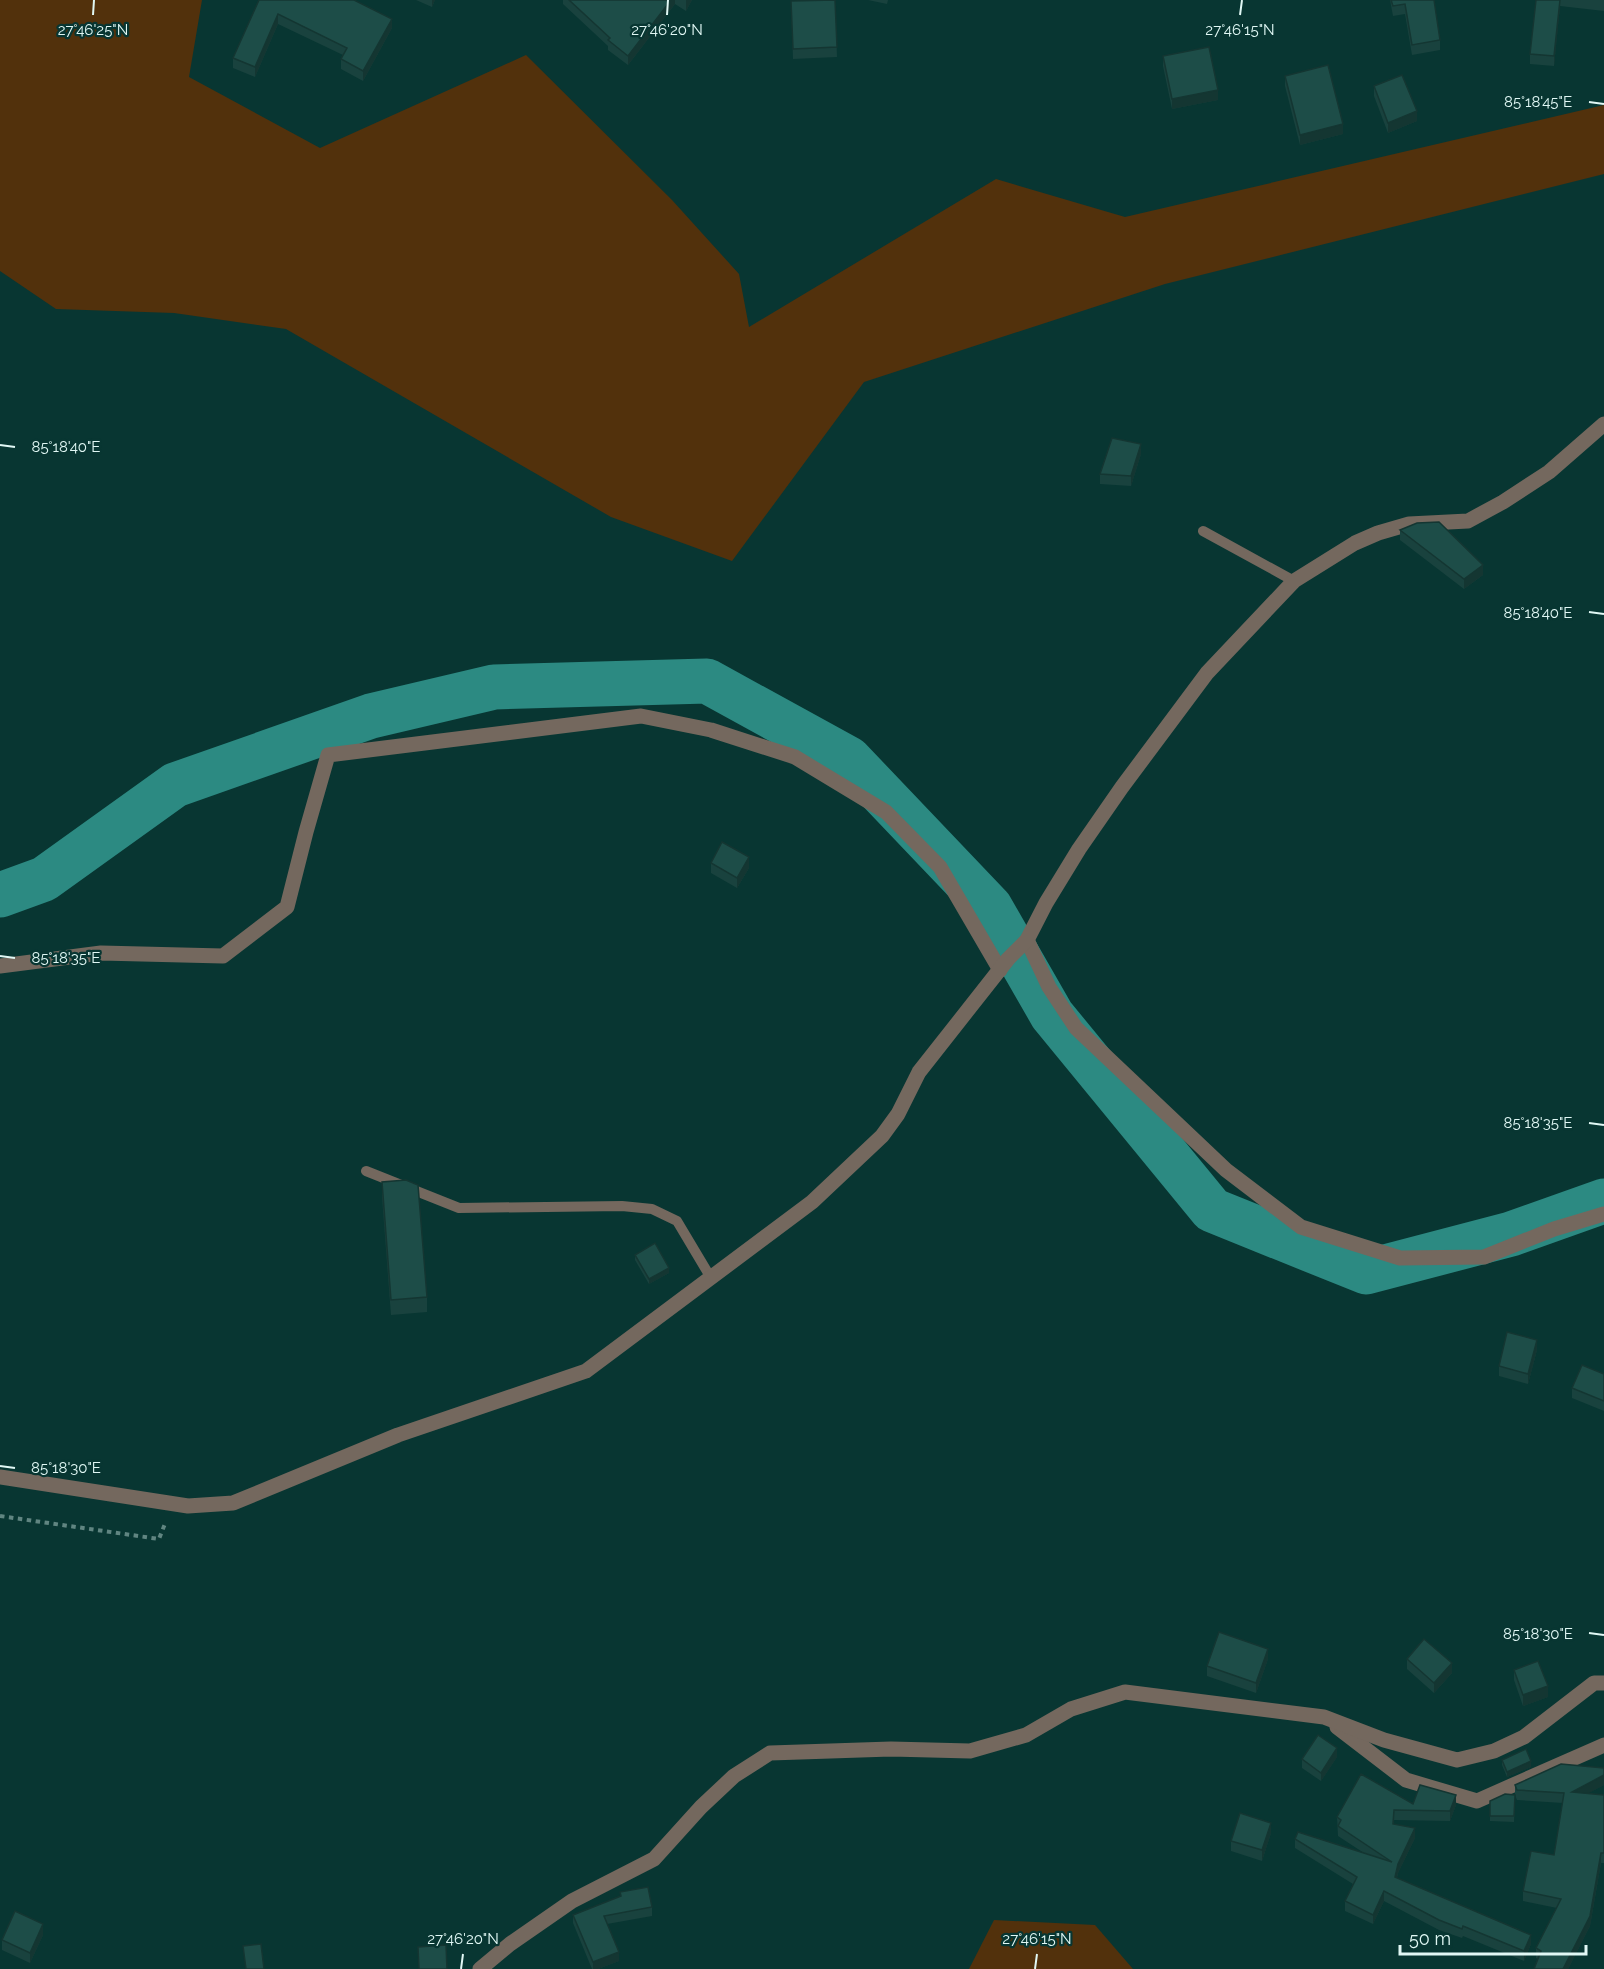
<svg xmlns="http://www.w3.org/2000/svg" width="1604" height="1969" viewBox="0 0 1604 1969" font-family="Raleway,sans-serif">
  <style>
    .green { fill: #52310c }
    .lines { fill: none; stroke-linecap: round; stroke-linejoin: round }
    .river { stroke: #2c8a82; stroke-width: 45 }
    .path { stroke: #608581; stroke-width: 4; stroke-dasharray: 4.5 4.5; stroke-linecap: butt }
    .lane { stroke: #74685e; stroke-width: 10 }
    .street { stroke: #74685e; stroke-width: 15 }
    .wall { fill: #19423e }
    .shaded-wall { fill: #143632 }
    .building { fill: #1d4d48; stroke: #143632; stroke-width: 1.5 }
    .ticks { fill: none; stroke: #e1f8f5; stroke-width: 2 }
    .ticks-label { font-size: 15px; text-anchor: middle; fill: #e1f8f5; stroke: #083632; stroke-width: 4.5; stroke-linejoin: round; paint-order: stroke }
  </style>
  <rect width="100%" height="100%" fill="#083632"/>
  <g class="green">
    <polygon points="0,0 202,0 189,77 320,148 526,55 672,200 739,274 749,327 996,179 1125,217 1604,105 1604,174 1165,284 864,382 732,561 611,517 286,329 174,313 56,309 0,271"/>
    <polygon points="994,1920 1095,1925 1133,1969 969,1969"/>
  </g>
  <g class="lines">
    <polyline class="river" points="0,895 44,879 175,785 371,716 494,687 707,681 849,759 990,907 1052,1015 1212,1210 1366,1272 1511,1234 1604,1201"/>
    <polyline class="path" points="0,1516 159,1539 166,1521"/>
    <g class="lane">
      <polyline points="1203,531 1294,581"/>
      <polyline points="366,1171 459,1208 622,1206 652,1209 677,1221 711,1278"/>
    </g>
    <g class="street">
      <polyline points="1027,940 1049,987 1076,1028 1226,1170 1301,1227 1400,1258 1484,1257 1554,1229 1604,1214"/>
      <polyline points="0,966 101,953 223,956 287,907 306,832 328,755 641,716 711,730 795,757 886,812 940,867 1000,970"/>
      <polyline points="0,1477 188,1506 233,1503 398,1435 586,1371 812,1202 882,1136 898,1114 919,1072 1008,959 1027,940 1046,903 1079,849 1122,787 1207,673 1294,581 1355,543 1378,533 1409,524 1468,521 1503,502 1549,472 1604,424"/>
      <polyline points="1337,1727 1406,1780 1477,1801 1604,1745"/>
      <polyline points="480,1969 510,1944 572,1901 654,1859 701,1807 734,1776 770,1753 891,1749 970,1751 1026,1735 1071,1709 1125,1692 1324,1717 1384,1740 1457,1760 1494,1751 1524,1737 1594,1683 1604,1683"/>
    </g>
  </g>
  <g class="wall">
    <polygon points="259,0 392,28 363,81 341,69 341,59 343,55 278,24 255,77 233,68 233,58"/>
    <polygon points="416,0 435,0 432,7"/>
    <polygon points="563,0 692,0 686,11 675,4 628,65 608,50 608,46 563,4"/>
    <polygon points="835,0 837,57 793,59 791,1"/>
    <polygon points="868,0 888,0 887,4"/>
    <polygon points="1390,0 1434,0 1440,40 1440,50 1412,55 1405,14 1393,16"/>
    <polygon points="1536,0 1604,0 1604,11 1560,6 1554,66 1530,64 1530,54"/>
    <polygon points="1163,56 1218,100 1172,109 1163,66"/>
    <polygon points="1285,76 1343,134 1300,145 1285,86"/>
    <polygon points="1374,86 1417,121 1388,133 1374,96"/>
    <polygon points="1141,454 1131,486 1100,484 1100,474"/>
    <polygon points="1400,530 1483,575 1464,589 1400,540"/>
    <polygon points="711,863 749,868 737,888 711,873"/>
    <polygon points="382,1182 427,1297 427,1312 391,1315 382,1197"/>
    <polygon points="635,1255 669,1273 649,1284 635,1260"/>
    <polygon points="1537,1350 1528,1384 1499,1376 1499,1366"/>
    <polygon points="1604,1374 1604,1411 1572,1398 1572,1388"/>
    <polygon points="1268,1659 1256,1693 1207,1676 1207,1666"/>
    <polygon points="1407,1659 1452,1673 1434,1693 1407,1669"/>
    <polygon points="1514,1670 1548,1697 1523,1706 1514,1680"/>
    <polygon points="1337,1757 1321,1781 1302,1768 1302,1759"/>
    <polygon points="1502,1760 1531,1767 1507,1777 1502,1765"/>
    <polygon points="1515,1785 1604,1785 1588,1793 1604,1795 1604,1863 1601,1863 1590,1926 1568,1969 1534,1969 1538,1959 1536,1958 1536,1948 1557,1908 1523,1901 1523,1891 1554,1855 1563,1803 1517,1800 1515,1795"/>
    <polygon points="1515,1795 1514,1822 1490,1821 1490,1801"/>
    <polygon points="1413,1804 1456,1805 1450,1821 1394,1820 1394,1824 1415,1838 1398,1873 1397,1878 1531,1944 1524,1961 1463,1936 1462,1938 1439,1930 1384,1901 1373,1924 1345,1911 1345,1901 1353,1884 1295,1848 1295,1839 1364,1853 1338,1836 1337,1817"/>
    <polygon points="1271,1833 1262,1861 1231,1851 1231,1841"/>
    <polygon points="620,1892 652,1907 652,1916 607,1924 619,1961 598,1969 592,1969 573,1923 573,1915 620,1896"/>
    <polygon points="43,1935 30,1963 2,1950 2,1940"/>
  </g>
  <g class="shaded-wall">
    <polygon points="432,0 435,0 432,7"/>
    <polygon points="671,0 675,0 675,4 628,65 628,56"/>
    <polygon points="686,0 692,0 686,11"/>
    <polygon points="1560,0 1560,6 1554,66 1554,56"/>
    <polygon points="278,14 278,24 255,77 255,67"/>
    <polygon points="392,19 392,28 363,81 363,71"/>
    <polygon points="1218,90 1218,100 1172,109 1172,99"/>
    <polygon points="1417,111 1417,121 1388,133 1388,123"/>
    <polygon points="1343,124 1343,134 1300,145 1300,135"/>
    <polygon points="1141,444 1141,454 1131,486 1131,476"/>
    <polygon points="1483,565 1483,575 1464,589 1464,579"/>
    <polygon points="749,857 749,868 737,888 737,878"/>
    <polygon points="669,1268 669,1273 649,1284 649,1279"/>
    <polygon points="1537,1340 1537,1350 1528,1384 1528,1374"/>
    <polygon points="1268,1649 1268,1659 1256,1693 1256,1683"/>
    <polygon points="1452,1663 1452,1673 1434,1693 1434,1683"/>
    <polygon points="1548,1686 1548,1697 1523,1706 1523,1695"/>
    <polygon points="1337,1748 1337,1757 1321,1781 1321,1773"/>
    <polygon points="1531,1761 1531,1767 1507,1777 1507,1772"/>
    <polygon points="1604,1775 1604,1785 1572,1802 1572,1792"/>
    <polygon points="1456,1795 1456,1805 1450,1821 1450,1811"/>
    <polygon points="1271,1823 1271,1833 1262,1861 1262,1850"/>
    <polygon points="1415,1828 1415,1838 1398,1873 1395,1886 1395,1877 1398,1864"/>
    <polygon points="1601,1853 1601,1863 1590,1926 1568,1969 1563,1969"/>
    <polygon points="1384,1891 1384,1901 1373,1924 1373,1915"/>
    <polygon points="43,1924 43,1935 30,1963 30,1953"/>
    <polygon points="1531,1935 1531,1944 1524,1961 1524,1951"/>
    <polygon points="619,1952 619,1961 598,1969 593,1969 593,1962"/>
  </g>
  <g class="building">
    <polygon points="259,0 354,0 392,19 363,71 341,59 347,48 278,14 255,67 233,58"/>
    <polygon points="569,0 671,0 628,56 608,40 610,38"/>
    <polygon points="835,0 837,47 793,49 791,1"/>
    <polygon points="1391,0 1434,0 1440,40 1412,45 1405,4 1393,6"/>
    <polygon points="1536,0 1560,0 1554,56 1530,54"/>
    <polygon points="1209,47 1218,90 1172,99 1163,56"/>
    <polygon points="1328,65 1343,124 1300,135 1285,76"/>
    <polygon points="1402,75 1417,111 1388,123 1374,86"/>
    <polygon points="1112,438 1141,444 1131,476 1100,474"/>
    <polygon points="1439,522 1483,565 1464,579 1400,530 1417,523"/>
    <polygon points="722,842 749,857 737,878 711,863"/>
    <polygon points="406,1180 418,1185 427,1297 391,1300 382,1182"/>
    <polygon points="655,1243 669,1268 649,1279 635,1255"/>
    <polygon points="1507,1332 1537,1340 1528,1374 1499,1366"/>
    <polygon points="1582,1365 1604,1374 1604,1401 1572,1388"/>
    <polygon points="1219,1632 1268,1649 1256,1683 1207,1666"/>
    <polygon points="1424,1639 1452,1663 1434,1683 1407,1659"/>
    <polygon points="1538,1661 1548,1686 1523,1695 1514,1670"/>
    <polygon points="1318,1735 1337,1748 1321,1773 1302,1759"/>
    <polygon points="1526,1749 1531,1761 1507,1772 1502,1760"/>
    <polygon points="1561,1764 1604,1768 1604,1775 1572,1792 1604,1795 1604,1853 1601,1853 1590,1916 1563,1969 1534,1969 1541,1951 1536,1948 1561,1899 1523,1891 1531,1851 1554,1855 1564,1793 1517,1790 1515,1785"/>
    <polygon points="1361,1774 1413,1804 1420,1785 1456,1795 1450,1811 1394,1810 1393,1824 1415,1828 1398,1864 1395,1877 1531,1935 1524,1951 1463,1926 1462,1929 1439,1920 1384,1891 1373,1915 1345,1901 1357,1877 1295,1839 1298,1832 1392,1862 1338,1826 1341,1820 1337,1817"/>
    <polygon points="1505,1794 1515,1795 1514,1816 1490,1816 1490,1801"/>
    <polygon points="1240,1813 1271,1823 1262,1850 1231,1841"/>
    <polygon points="648,1887 652,1907 604,1916 619,1952 593,1962 573,1915 621,1896 620,1892"/>
    <polygon points="15,1911 43,1924 30,1953 2,1940"/>
    <polygon points="261,1944 264,1969 246,1969 243,1946"/>
    <polygon points="446,1945 447,1969 419,1969 418,1947"/>
  </g>
  <path class="ticks" d="M93,15L94,0M667,15L668,0M1240,15L1242,0M1589,102L1604,104M0,445L15,447M1589,612L1604,614M0,956L15,958M1589,1123L1604,1125M0,1466L15,1468M1589,1633L1604,1635M461,1969L463,1954M1035,1969L1037,1954"/>
  <g class="ticks-label">
    <text x="93" y="35">27°46'25"N</text>
    <text x="667" y="35">27°46'20"N</text>
    <text x="1240" y="35">27°46'15"N</text>
    <text x="1538" y="107">85°18'45"E</text>
    <text x="66" y="452">85°18'40"E</text>
    <text x="1538" y="618">85°18'40"E</text>
    <text x="66" y="963">85°18'35"E</text>
    <text x="1538" y="1128">85°18'35"E</text>
    <text x="66" y="1473">85°18'30"E</text>
    <text x="1538" y="1639">85°18'30"E</text>
    <text x="463" y="1944">27°46'20"N</text>
    <text x="1037" y="1944">27°46'15"N</text>
  </g>
  <path d="M1400 1945v9h186v-9" fill="none" stroke="#e1f8f5" stroke-width="3"/>
  <text x="1409" y="1945" font-size="18" fill="#e1f8f5" stroke="#083632" stroke-width="4.5" paint-order="stroke">50 m</text>
</svg>
